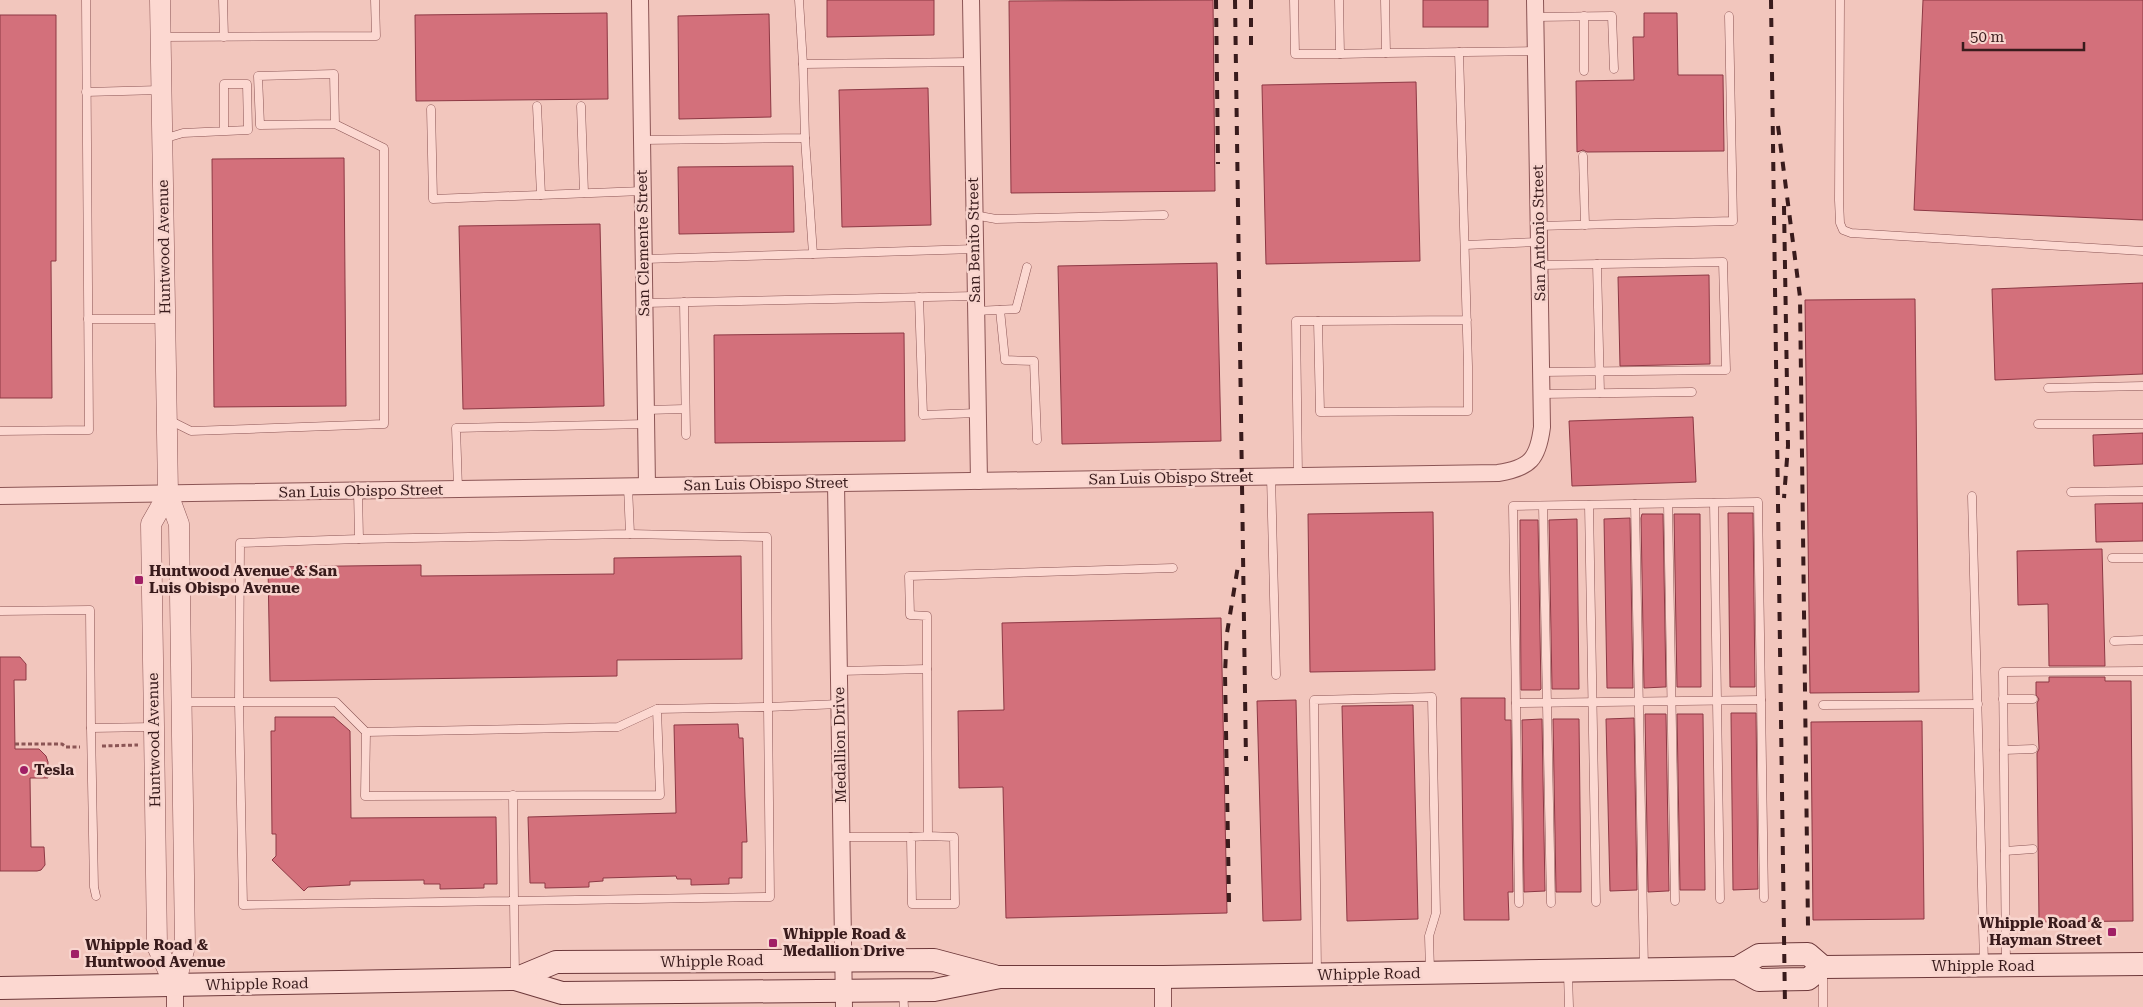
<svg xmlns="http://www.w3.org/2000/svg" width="2143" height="1007" viewBox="0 0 2143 1007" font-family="'Roboto Serif',serif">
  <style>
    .building { fill: #d3707b; stroke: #8d3844 }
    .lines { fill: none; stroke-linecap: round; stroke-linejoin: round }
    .service-casing { stroke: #8b5555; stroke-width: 9 }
    .minor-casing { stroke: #8b5555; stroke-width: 18 }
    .tertiary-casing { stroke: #8b5555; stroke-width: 21 }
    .secondary-casing { stroke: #6d383a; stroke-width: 24 }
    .path { stroke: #8b5555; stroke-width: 3; stroke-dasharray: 4 2.5; stroke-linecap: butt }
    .service { stroke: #fcd8d1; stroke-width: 8 }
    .minor { stroke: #fcd8d1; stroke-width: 16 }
    .tertiary { stroke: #fcd8d1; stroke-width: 20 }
    .secondary { stroke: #fcd8d1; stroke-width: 22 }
    .rail { stroke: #391b1c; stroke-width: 4; stroke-dasharray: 9 9; stroke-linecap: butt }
    .poi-dot { fill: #a01f65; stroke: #f8d5ce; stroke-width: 2 }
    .labels { text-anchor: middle; stroke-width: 5; stroke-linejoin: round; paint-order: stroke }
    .street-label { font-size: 15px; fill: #391b1c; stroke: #f8d5ce }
    .poi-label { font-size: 15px; font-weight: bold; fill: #391b1c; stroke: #f8d5ce; text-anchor: start }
  </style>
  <rect width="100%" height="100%" fill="#f2c6bd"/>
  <g class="building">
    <polygon points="827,0 934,0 934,35 827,37"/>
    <polygon points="1213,0 1215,191 1011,193 1009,1"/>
    <rect x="1423" y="0" width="65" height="27"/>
    <polygon points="1923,0 2143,0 2143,220 1914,210"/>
    <polygon points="607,13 608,99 416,101 415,15"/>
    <polygon points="1644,13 1677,13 1678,75 1723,75 1724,151 1587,152 1583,150 1577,152 1576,81 1634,80 1633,37 1644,37"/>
    <polygon points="769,14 771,117 679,119 678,16"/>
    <polygon points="0,15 56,15 56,261 51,261 52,398 0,398"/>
    <polygon points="1416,82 1420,261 1266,264 1262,85"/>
    <polygon points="928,88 931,225 842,227 839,90"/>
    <polygon points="344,158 346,406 214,407 212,159"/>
    <polygon points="793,166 794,232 679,234 678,167"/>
    <polygon points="600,224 604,406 463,409 459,226"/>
    <polygon points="1217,263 1221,441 1062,444 1058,266"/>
    <polygon points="1709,275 1710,364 1620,366 1618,277"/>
    <polygon points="2143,283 2143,374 1995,380 1992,289"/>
    <polygon points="1915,299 1919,692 1810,693 1805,300"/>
    <polygon points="904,333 905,441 715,443 714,335"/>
    <polygon points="1693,417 1696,482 1572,486 1569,421"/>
    <polygon points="2143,433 2143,464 2094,466 2093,435"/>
    <polygon points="2143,503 2143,541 2096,542 2095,504"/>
    <polygon points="1433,512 1435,670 1310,672 1308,514"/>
    <polygon points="1728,513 1753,513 1755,687 1730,687"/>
    <polygon points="1642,514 1663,514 1666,687 1664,687 1644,688 1641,518"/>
    <polygon points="1674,514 1700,514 1701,687 1677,687"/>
    <polygon points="1630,518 1633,688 1607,688 1604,519"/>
    <polygon points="1577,519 1579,689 1552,689 1549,520"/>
    <polygon points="1520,520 1538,520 1541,689 1540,690 1521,690"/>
    <polygon points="2102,549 2105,666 2049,666 2048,604 2018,605 2017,551"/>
    <polygon points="741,556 742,659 617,660 617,676 270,681 268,567 421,565 421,576 614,574 614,558"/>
    <polygon points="1221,618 1227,913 1006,918 1003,787 959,788 958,711 1004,710 1002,623"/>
    <polygon points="0,657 20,657 26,664 26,680 14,680 15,749 39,749 46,756 48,762 48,778 30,778 31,847 44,847 45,865 41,870 37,871 0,871"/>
    <polygon points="2049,677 2105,677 2105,681 2131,681 2133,921 2039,922 2037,753 2039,749 2037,703 2039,699 2036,695 2036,682 2049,682"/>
    <polygon points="1461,698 1505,698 1505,720 1511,720 1513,892 1508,892 1509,920 1464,920"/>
    <polygon points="1296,700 1301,920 1263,921 1257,701"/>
    <polygon points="1413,705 1418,919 1347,921 1342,706"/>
    <polygon points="1731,713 1756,713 1758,889 1733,890"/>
    <polygon points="1645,714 1666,714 1669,891 1667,891 1648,892"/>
    <polygon points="1677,714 1703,714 1705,890 1680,890"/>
    <polygon points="275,717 334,717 350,731 351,818 496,817 497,884 484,884 484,888 440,889 440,884 424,884 424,880 350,881 350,885 308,887 304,891 272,860 276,856 276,834 272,834 271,731 275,731"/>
    <polygon points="1634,718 1637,890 1610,891 1606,719"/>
    <polygon points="1542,719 1545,891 1524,892 1522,720"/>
    <polygon points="1553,719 1579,719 1581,892 1556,892"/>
    <polygon points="1922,721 1924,919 1813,920 1811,722"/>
    <polygon points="738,724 739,738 743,738 745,797 747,842 742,842 742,878 729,878 729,884 691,885 691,879 677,879 676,876 603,878 603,881 589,882 589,887 545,888 545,883 530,883 528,817 676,813 674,725"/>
  </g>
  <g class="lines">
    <defs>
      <g id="service">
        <polyline points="223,0 224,37"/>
        <polyline points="799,0 803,64 971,62"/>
        <polyline points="1294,0 1295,54 1340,54"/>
        <polyline points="1339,0 1340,54 1386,53"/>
        <polyline points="1385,0 1386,53 1536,51"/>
        <polyline points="1840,0 1839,200 1840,223 1843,230 1851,233 2143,251"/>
        <polyline points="1584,16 1584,71"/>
        <polyline points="1535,17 1612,16 1614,69"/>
        <polyline points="161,37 376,36 375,0"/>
        <polyline points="1459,52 1468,366 1468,411 1320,412 1318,321 1467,320"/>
        <polyline points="86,92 160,90"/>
        <polyline points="537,106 541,195"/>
        <polyline points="581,106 584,193"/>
        <polyline points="431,109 433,199 643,191"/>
        <polyline points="163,139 183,133 248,130 247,84 224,84 224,130"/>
        <polyline points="642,140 805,138 803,64"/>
        <polyline points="1583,156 1585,225"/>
        <polyline points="974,215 996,219 1164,215"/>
        <polyline points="1538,226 1733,221 1729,16"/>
        <polyline points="1465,245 1539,242"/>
        <polyline points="813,254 975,249"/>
        <polyline points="644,259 813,254 805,138"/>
        <polyline points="1597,264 1600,393"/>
        <polyline points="1541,265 1723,262 1726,370 1541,372"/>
        <polyline points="919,297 923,415 977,413"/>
        <polyline points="684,302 686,435"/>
        <polyline points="644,303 975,296"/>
        <polyline points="1000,310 1005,360 1034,361 1037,440"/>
        <polyline points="976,311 1016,309 1027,267"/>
        <polyline points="88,319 164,319"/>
        <polyline points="2048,388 2143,386"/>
        <polyline points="1541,394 1692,392"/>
        <polyline points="646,410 685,409"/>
        <polyline points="169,420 191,431 384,424 384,148 335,124 260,125 258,76 334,74 335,124"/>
        <polyline points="2038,424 2143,424"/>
        <polyline points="0,431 89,430 86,0"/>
        <polyline points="1271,476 1276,675"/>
        <polyline points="1298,476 1296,321 1318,321"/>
        <polyline points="458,489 456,428 646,424"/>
        <polyline points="358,491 359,539 630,534 628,486"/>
        <polyline points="2071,492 2143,491"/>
        <polyline points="1972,496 1984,964"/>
        <polyline points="1714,503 1720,899"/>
        <polyline points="1635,504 1644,968"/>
        <polyline points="1668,504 1675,901"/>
        <polyline points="1589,505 1596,902"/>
        <polyline points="1543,506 1551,903"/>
        <polyline points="630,534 767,537 768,707 839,704"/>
        <polyline points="359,539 240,543 239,702 243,905 514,901 513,795"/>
        <polyline points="2112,558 2143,558"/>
        <polyline points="0,611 90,610 91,728 154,727"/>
        <polyline points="2114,641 2143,640"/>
        <polyline points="927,669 927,616 910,615 909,576 1173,568"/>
        <polyline points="839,671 927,669 928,836 954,837 955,904 912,904 911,837 928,836"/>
        <polyline points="2003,699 2033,699"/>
        <polyline points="183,702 336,702 366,732 365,796 660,795 657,709 768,707 770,897 514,901 515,977"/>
        <polyline points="1516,703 1761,700"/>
        <polyline points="1823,705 1978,704"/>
        <polyline points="91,728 94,887 96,896"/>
        <polyline points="366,732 618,727 657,709"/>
        <polyline points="2004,750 2033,749"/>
        <polyline points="841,837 911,837"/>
        <polyline points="2005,851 2033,849"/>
        <polyline points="1519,903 1513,506 1758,502 1764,898"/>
        <polyline points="2006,963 2003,672 2143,671"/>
        <polyline points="1317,973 1314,700 1432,697 1436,913 1429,936 1430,971"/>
        <polyline points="1568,973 1569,1007"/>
        <polyline points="903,992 904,1007"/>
        <polyline points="1823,1007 1823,972"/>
      </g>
      <g id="minor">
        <polyline points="640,0 647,486"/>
        <polyline points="971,0 979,481"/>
        <polyline points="836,483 844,1007"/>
        <path d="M0,496L1498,473C1530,468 1538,459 1542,427L1535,0"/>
        <polyline points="1163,977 1163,1007"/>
        <polyline points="175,986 175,1007"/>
      </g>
      <g id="tertiary">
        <polyline points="160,0 168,494 179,524 185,946 175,986"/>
        <polyline points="168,494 151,524 154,727 157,946 175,986"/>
      </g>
      <g id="secondary">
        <polyline points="1737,968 1759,955 1808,954 1823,967"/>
        <polyline points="515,979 556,962 934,960 994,976"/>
        <polyline points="0,988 515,979 562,993 934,990 1000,977 1163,977 1737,968 1759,980 1808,979 1823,967 2143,964"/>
      </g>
    </defs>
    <use href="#service" class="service-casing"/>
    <use href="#minor" class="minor-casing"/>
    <use href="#tertiary" class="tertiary-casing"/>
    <use href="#secondary" class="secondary-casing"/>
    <g class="path">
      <polyline points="15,744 62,744 66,747 80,747"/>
      <polyline points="102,746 138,745"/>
    </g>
    <use href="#service" class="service"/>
    <use href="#minor" class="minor"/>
    <use href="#tertiary" class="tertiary"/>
    <use href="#secondary" class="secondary"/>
    <g class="rail">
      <polyline points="1216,0 1218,164"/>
      <polyline points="1235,0 1246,761"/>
      <polyline points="1251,0 1251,47"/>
      <polyline points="1771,0 1785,1007"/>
      <polyline points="1778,126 1800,297 1808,927"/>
      <polyline points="1784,206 1788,446 1784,498"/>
      <polyline points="1229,902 1225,673 1227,633 1238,566"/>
    </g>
  </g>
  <g class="poi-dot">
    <rect x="134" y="575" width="10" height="10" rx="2.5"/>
    <circle cx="24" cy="770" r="5"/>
    <rect x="2107" y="927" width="10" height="10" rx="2.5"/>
    <rect x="768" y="938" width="10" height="10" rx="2.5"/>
    <rect x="70" y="949" width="10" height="10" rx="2.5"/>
  </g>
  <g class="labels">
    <g class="street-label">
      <text transform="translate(1539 233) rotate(-91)" y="5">San Antonio Street</text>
      <text transform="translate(974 240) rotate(-91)" y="5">San Benito Street</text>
      <text transform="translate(643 243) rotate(-91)" y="5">San Clemente Street</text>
      <text transform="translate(164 247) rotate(-91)" y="5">Huntwood Avenue</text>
      <text transform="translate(1171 478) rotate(-1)" y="5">San Luis Obispo Street</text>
      <text transform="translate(766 484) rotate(-1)" y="5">San Luis Obispo Street</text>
      <text transform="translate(361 491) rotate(-1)" y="5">San Luis Obispo Street</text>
      <text transform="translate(154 740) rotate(-91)" y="5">Huntwood Avenue</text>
      <text transform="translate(840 745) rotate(-91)" y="5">Medallion Drive</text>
      <text transform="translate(712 961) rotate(-1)" y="5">Whipple Road</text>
      <text x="1983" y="971">Whipple Road</text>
      <text transform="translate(1369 974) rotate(-1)" y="5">Whipple Road</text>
      <text transform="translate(257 984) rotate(-1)" y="5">Whipple Road</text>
    </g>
    <g class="poi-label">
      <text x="149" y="576">Huntwood Avenue &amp; San<tspan x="149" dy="17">Luis Obispo Avenue</tspan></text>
      <text x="34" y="775">Tesla</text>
      <text x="2102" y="928" text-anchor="end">Whipple Road &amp;<tspan x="2102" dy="17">Hayman Street</tspan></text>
      <text x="783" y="939">Whipple Road &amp;<tspan x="783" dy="17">Medallion Drive</tspan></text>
      <text x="85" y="950">Whipple Road &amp;<tspan x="85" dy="17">Huntwood Avenue</tspan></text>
    </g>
  </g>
  <path d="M1963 42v8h121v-8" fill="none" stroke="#391b1c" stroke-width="2.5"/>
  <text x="1970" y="42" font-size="15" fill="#391b1c" stroke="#f8d5ce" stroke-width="4" paint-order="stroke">50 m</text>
</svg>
